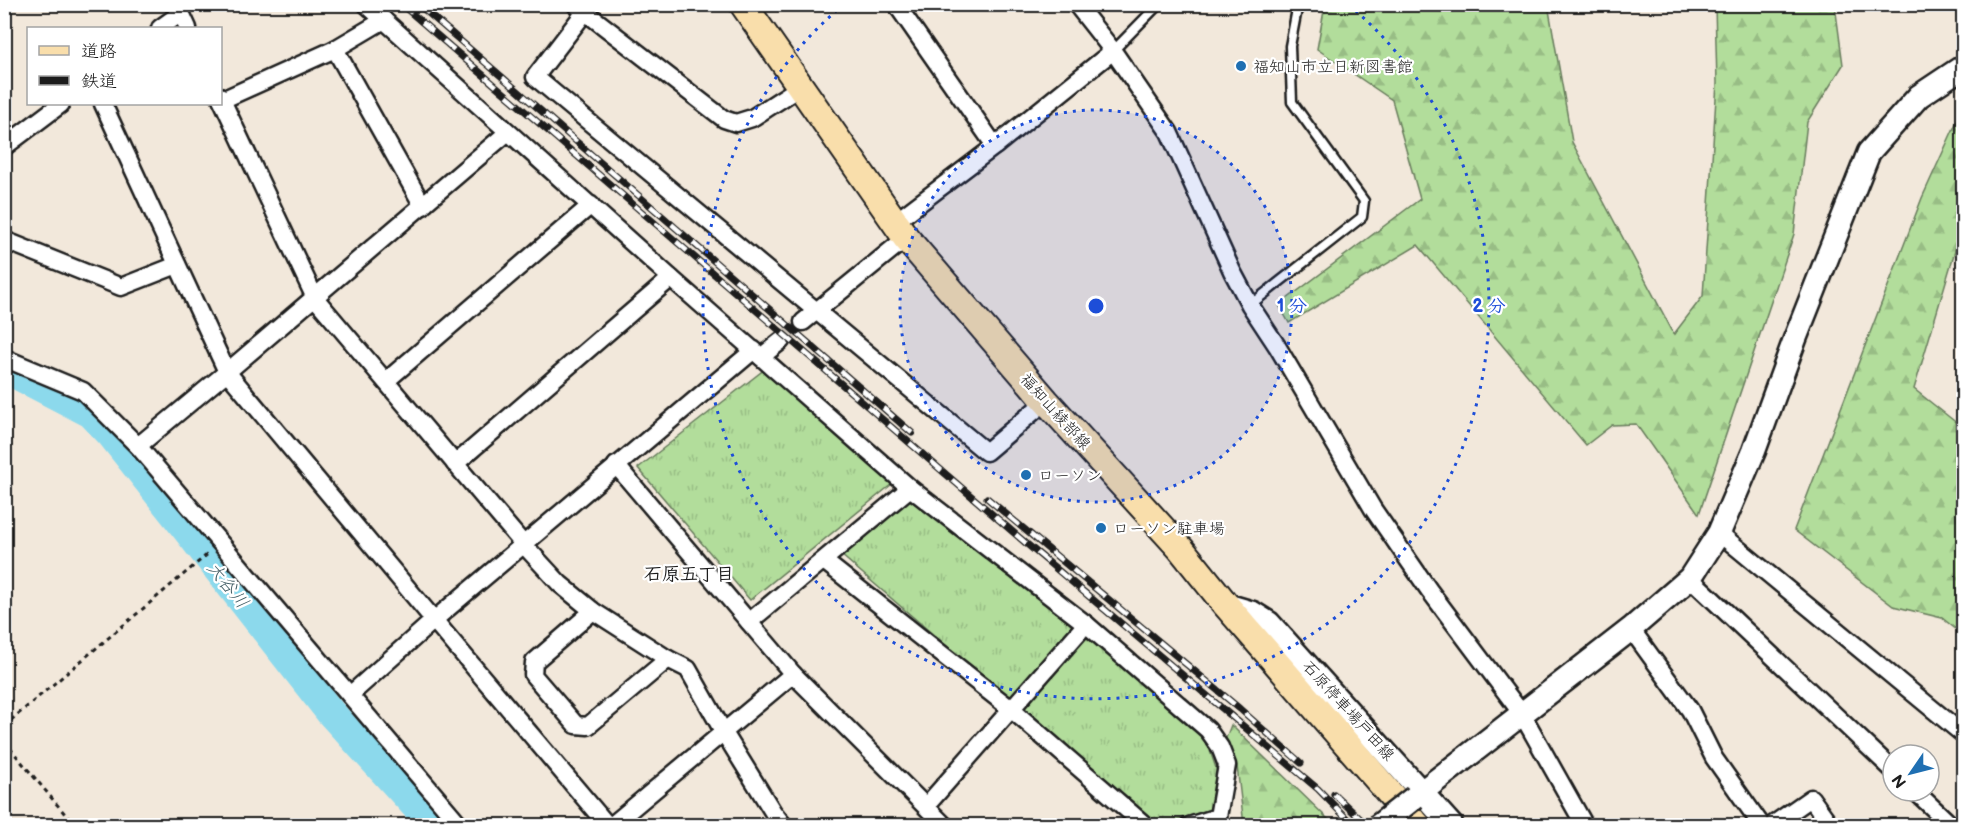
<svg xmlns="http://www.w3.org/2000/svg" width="1968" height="830" viewBox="0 0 1968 830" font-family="'Balsamiq Sans','Klee One',sans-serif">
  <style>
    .grass { fill: url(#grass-tufts); stroke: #677c5c; stroke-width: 1.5 }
    .forest { fill: url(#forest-firs); stroke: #677c5c; stroke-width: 1.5 }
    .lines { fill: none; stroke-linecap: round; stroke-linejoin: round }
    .river { stroke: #8cd9ec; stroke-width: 30 }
    .street-tunnel { stroke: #d2c9be; stroke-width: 16; stroke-dasharray: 16 8; stroke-linecap: butt }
    .lane-casing { stroke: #1c1c1c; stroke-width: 13 }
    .street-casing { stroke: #1c1c1c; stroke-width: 21 }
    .secondary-casing { stroke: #1c1c1c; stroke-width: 27 }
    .primary-casing { stroke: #1c1c1c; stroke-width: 30 }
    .path { stroke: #1c1c1c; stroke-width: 3; stroke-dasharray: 4.5 4.5; stroke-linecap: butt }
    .lane { stroke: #fff; stroke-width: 8 }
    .street { stroke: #fff; stroke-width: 16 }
    .secondary { stroke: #fff; stroke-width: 22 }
    .primary { stroke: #f9deab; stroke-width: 26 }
    .rail-casing { stroke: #1c1c1c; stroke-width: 7 }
    .rail { stroke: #fff; stroke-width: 4.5; stroke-dasharray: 14; stroke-linecap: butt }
    .secondary-bridge-casing { stroke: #1c1c1c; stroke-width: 27; stroke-linecap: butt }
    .secondary-bridge { stroke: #fff; stroke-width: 22 }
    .ring { fill: none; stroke: #1d4ed8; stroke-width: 3; stroke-dasharray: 3 6 }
    .poi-dot { fill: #1f6fb2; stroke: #fff; stroke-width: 2 }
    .labels { text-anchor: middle; stroke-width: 4.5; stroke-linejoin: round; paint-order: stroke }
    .poi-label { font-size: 16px; fill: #1c1c1c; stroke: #fff; text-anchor: start }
    .street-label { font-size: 16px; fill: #1c1c1c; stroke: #fff }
    .neighbourhood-label { font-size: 18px; font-weight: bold; fill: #1c1c1c; stroke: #fff }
    .water-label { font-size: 18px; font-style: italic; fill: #435e65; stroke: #fff }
    .centre { fill: #1d4ed8; stroke: #fff; stroke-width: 3 }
    .ring-label { font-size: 18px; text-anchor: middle; font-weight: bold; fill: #1d4ed8; stroke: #fff; stroke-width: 4.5; stroke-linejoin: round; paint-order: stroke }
  </style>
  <defs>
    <pattern id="grass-tufts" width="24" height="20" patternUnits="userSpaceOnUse" patternTransform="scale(1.5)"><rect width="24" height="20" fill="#b2dd9b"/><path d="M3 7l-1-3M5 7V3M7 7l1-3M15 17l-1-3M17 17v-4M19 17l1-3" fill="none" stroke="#98bd85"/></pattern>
    <pattern id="forest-firs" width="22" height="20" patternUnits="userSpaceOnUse" patternTransform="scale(1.5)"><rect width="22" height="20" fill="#b2dd9b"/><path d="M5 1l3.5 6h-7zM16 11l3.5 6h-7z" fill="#98bd85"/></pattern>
  </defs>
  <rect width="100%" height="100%" fill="#f2e8db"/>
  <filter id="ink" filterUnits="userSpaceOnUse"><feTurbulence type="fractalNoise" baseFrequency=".0167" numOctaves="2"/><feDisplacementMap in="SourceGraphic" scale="12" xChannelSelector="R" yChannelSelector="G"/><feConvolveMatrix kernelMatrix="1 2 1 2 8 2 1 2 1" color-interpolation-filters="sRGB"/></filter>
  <g filter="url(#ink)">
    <g class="grass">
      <polygon points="765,369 892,484 750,600 638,468"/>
      <polygon points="914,489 1206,739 1217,771 1210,809 1163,825 1154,825 840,554"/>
    </g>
    <g class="forest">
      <polygon points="1325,5 1546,5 1549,10 1572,142 1674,334 1703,296 1717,83 1715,5 1835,5 1843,65 1807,122 1794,234 1699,514 1636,424 1612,425 1586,445 1418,245 1289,323 1279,305 1420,199 1392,100 1317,49"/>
      <polygon points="1963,108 1963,224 1914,389 1963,428 1963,635 1942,618 1893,606 1794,530 1922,198"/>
      <polygon points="1231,725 1329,820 1324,825 1244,825 1237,766 1226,738"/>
    </g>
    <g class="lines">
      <polyline class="river" points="4,368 91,413 111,434 177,517 330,712 434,826"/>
      <polyline class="street-tunnel" points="781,341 803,322"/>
      <defs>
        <g id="lane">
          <polyline points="1113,51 1159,4"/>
          <polyline points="1250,305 1362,217 1364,201 1292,102 1290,46 1298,4"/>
        </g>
        <g id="street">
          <polyline points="177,4 188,28"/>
          <polyline points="366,4 671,278 910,488 1086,624 1208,730 1220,747 1227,765 1218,817 1189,826"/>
          <polyline points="575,4 724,119 736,123 752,118 800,87"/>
          <polyline points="896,4 995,146"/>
          <polyline points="1076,4 1113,51 1169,132 1232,271 1250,305 1277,346 1373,509 1429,590 1522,714 1585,826"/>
          <polyline points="585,12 535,77 986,452 1046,401"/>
          <polyline points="160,28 181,13"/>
          <polyline points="335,49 423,206"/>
          <polyline points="220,96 315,298 524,545 560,584 593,611 668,659 688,669 723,731 773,812 784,826"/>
          <polyline points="222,100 335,49 384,20"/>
          <polyline points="103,104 227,372 434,620 608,826"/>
          <polyline points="4,147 61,104"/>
          <polyline points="895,222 995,146 1113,51"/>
          <polyline points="4,240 121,287 177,265"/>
          <polyline points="803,322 906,238"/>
          <polyline points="761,357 781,341"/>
          <polyline points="4,358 83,391 138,446 461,826"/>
          <polyline points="386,381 591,205"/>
          <polyline points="138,446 227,372 508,132"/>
          <polyline points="455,464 671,278"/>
          <polyline points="616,465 793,674 945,826"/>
          <polyline points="1719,533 1964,735"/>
          <polyline points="824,561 1011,709 1146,826"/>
          <polyline points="1690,578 1893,770"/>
          <polyline points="593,611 534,662 533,675 576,725 588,726 668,659"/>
          <polyline points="749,622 910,488"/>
          <polyline points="1631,629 1690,710 1714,758 1762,826"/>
          <polyline points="350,695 434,620 754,350"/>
          <polyline points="1915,791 1952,826"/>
          <polyline points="926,806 1086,624"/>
          <polyline points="611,826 793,674"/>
          <polyline points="1771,826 1811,798 1831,826"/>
        </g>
        <g id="secondary">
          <polyline points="1226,605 1253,613 1269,623 1452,826"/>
          <polyline points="1415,797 1631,629 1690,578 1719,533 1754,451 1795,339 1869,152 1919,96 1964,66"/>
        </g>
        <polyline id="primary" points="743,4 906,238 1046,401 1181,549 1226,605 1418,826"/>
      </defs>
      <use href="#lane" class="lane-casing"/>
      <use href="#street" class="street-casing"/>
      <use href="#secondary" class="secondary-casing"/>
      <use href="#primary" class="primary-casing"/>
      <g class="path">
        <polyline points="4,726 209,553"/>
        <polyline points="4,741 75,826"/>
      </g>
      <use href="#lane" class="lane"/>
      <use href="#street" class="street"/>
      <use href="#secondary" class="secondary"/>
      <use href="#primary" class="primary"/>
      <defs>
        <g id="rail">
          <polyline points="401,4 1028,545 1318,789 1354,826"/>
          <polyline points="418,4 912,433"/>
          <polyline points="987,498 1240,709 1301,763"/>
          <polyline points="1334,794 1368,826"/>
        </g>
      </defs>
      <use href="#rail" class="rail-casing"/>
      <use href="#rail" class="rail"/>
      <defs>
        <polyline id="secondary-bridge" points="1378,826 1415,797"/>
      </defs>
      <use href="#secondary-bridge" class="secondary-bridge-casing"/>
      <use href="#secondary-bridge" class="secondary-bridge"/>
    </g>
  </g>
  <circle cx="1096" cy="306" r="196" fill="#1d4ed8" fill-opacity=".12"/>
  <g class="ring">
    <circle cx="1096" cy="306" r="196"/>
    <path d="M1349 5A393 393 0 1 1 843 5"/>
  </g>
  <g class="poi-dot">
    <circle cx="1241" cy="66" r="6"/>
    <circle cx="1026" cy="475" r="6"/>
    <circle cx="1101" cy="528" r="6"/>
  </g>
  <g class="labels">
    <g class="poi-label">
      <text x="1253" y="72">福知山市立日新図書館</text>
      <text x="1038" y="481">ローソン</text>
      <text x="1113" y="534">ローソン駐車場</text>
    </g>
    <g class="street-label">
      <text transform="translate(1056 411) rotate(48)" y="6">福知山綾部線</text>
      <text transform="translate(1349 710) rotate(48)" y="6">石原停車場戸田線</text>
    </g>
    <g class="neighbourhood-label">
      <text x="689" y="580">石原五丁目</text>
    </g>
    <g class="water-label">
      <text transform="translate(228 585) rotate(51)" y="6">大谷川</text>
    </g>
  </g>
  <circle cx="1096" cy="306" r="9" class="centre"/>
  <g class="ring-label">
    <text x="1292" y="312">1 分</text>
    <text x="1489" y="312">2 分</text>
  </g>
  <rect width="1968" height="830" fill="none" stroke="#fff" stroke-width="24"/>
  <rect x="12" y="12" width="1944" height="806" fill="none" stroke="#1c1c1c" stroke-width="2" filter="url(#ink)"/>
  <rect x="27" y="27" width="195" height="78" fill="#ffffff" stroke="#a4a4a4" stroke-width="1.5"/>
  <rect x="39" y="46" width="30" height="9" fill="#f9deab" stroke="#a4a4a4" stroke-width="1.5"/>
  <text x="81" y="57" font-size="18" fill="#1c1c1c">道路</text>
  <rect x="39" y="76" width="30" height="9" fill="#1c1c1c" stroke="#a4a4a4" stroke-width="1.5"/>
  <text x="81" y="87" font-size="18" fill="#1c1c1c">鉄道</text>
  <g transform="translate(1911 773) rotate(235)"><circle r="28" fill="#ffffff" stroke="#a4a4a4" stroke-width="1.5"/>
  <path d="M0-4.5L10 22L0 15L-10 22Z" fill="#1f6fb2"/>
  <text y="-9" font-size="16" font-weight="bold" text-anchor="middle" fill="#1c1c1c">N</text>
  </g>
</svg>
